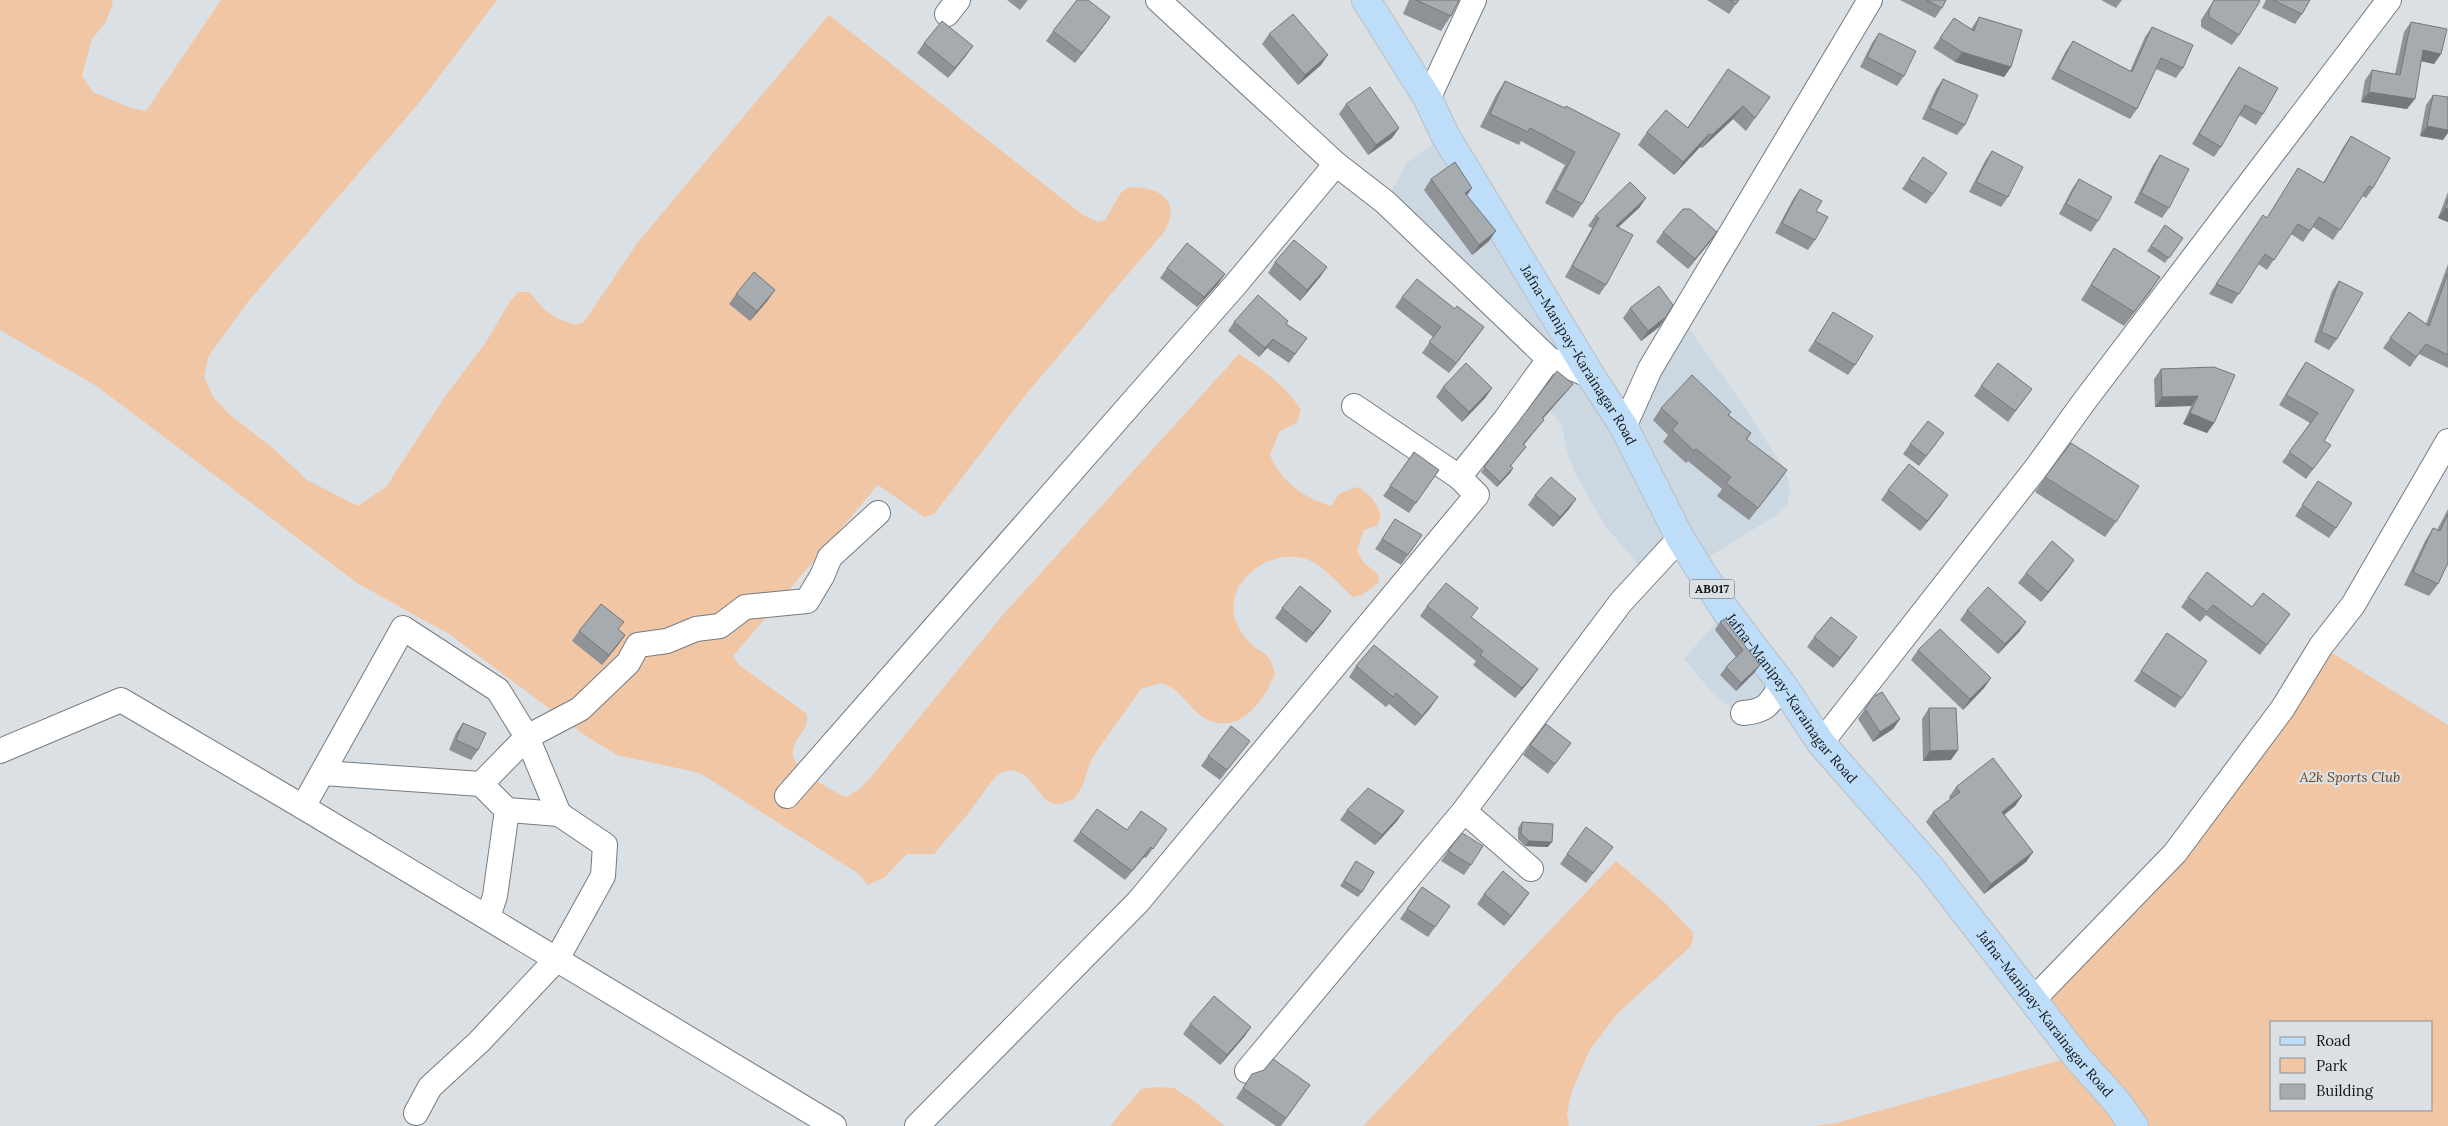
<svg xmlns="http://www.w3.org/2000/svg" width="2448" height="1126" viewBox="0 0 2448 1126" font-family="Lora,serif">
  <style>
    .built { fill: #cbd7e1 }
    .green { fill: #f1c6a4; fill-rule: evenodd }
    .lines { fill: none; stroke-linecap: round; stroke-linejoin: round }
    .minor-casing { stroke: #767b7f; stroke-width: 26 }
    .major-casing { stroke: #bdbebe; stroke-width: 30 }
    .minor { stroke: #fff; stroke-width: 24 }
    .major { stroke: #beddf8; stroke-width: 28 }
    .wall { fill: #8f9397 }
    .shaded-wall { fill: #74787b }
    .building { fill: #a6abb0; stroke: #74787b }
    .labels { text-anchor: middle; stroke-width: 4.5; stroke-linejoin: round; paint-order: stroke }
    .shield { fill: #dbe0e5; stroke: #505356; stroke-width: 1 }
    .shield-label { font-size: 12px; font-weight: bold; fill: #141618 }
    .street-label { font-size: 14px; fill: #141618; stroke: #dbe0e5 }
    .park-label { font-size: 14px; font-style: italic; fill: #6c421d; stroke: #dbe0e5 }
  </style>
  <rect width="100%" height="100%" fill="#dbe0e5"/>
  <g class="built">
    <polygon points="1445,135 1624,426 1682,319 1744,406 1785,470 1790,490 1787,504 1775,516 1697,564 1680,538 1646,573 1606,527 1576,475 1568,455 1561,423 1529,389 1549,359 1385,202 1407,163"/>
    <polygon points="1726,611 1782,684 1743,713 1726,704 1711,691 1684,659"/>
  </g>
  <g class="green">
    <path d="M0,0H112L113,2L106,22L92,39L82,76L93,92L128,107L146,111L221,0H497L419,103L247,303L208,357L204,377L214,398L230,415L274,449L307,480L358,506L386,487L444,398L486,342L509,303L518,292H529L544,309L559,319L576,325L584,322L638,242L829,15L1083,215L1098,222L1105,220L1120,194L1126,188C1156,185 1184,199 1164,232L1027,393L934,514L924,517L878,485L733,656L739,665L807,714C808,733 796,735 793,750C788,769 832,790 846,797L860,789L870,778L1001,617L1239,354C1264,370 1285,385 1301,410L1297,422L1279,432L1270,455C1281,481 1303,498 1331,506L1339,494L1357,487C1371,494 1375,501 1381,515L1377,526L1364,530L1357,550L1364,563L1378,574L1379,582L1362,595L1353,597C1340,586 1325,567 1309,560C1274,546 1224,579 1235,619C1238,628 1247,642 1255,647C1258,650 1264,652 1267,656C1271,660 1273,668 1275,673C1266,698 1242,733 1210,721C1195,715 1187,700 1175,690C1171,687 1166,685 1161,683L1141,689L1092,758L1082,787L1074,799L1061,804H1053L1045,799L1025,775L1013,770L1003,772L995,777L967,815L934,854H907L885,877L868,885L859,874L700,773L617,755L589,738L449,634L357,583L98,387L0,330Z"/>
    <path d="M2321,646L2448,725V1126H1814L1836,1123L2075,1056L2034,999L2175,853ZM2272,1022H2432V1110H2272Z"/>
    <polygon points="1616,861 1662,900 1693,932 1693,940 1690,947 1617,1014 1589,1051 1572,1091 1567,1113 1569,1126 1363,1126"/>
    <polygon points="1154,1087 1174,1088 1194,1101 1225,1126 1110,1126 1141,1089"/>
  </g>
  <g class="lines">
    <defs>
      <g id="minor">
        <polyline points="1158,0 1336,164 1385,202 1549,359 1591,376"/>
        <polyline points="947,14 958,0"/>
        <polyline points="1428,99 1474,0"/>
        <polyline points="1624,427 1650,369 1870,0"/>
        <polyline points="1459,477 1505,420 1549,359"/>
        <path d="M1743,713C1768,711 1770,703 1782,684"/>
        <polyline points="1821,743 2037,467 2083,403 2389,0"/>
        <polyline points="0,751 121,700 303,807 834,1126"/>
        <polyline points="323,773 481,784 507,810 559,814 605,845 603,876 557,959 479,1042 430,1087 416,1113"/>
        <polyline points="787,796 1236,284 1336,164"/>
        <polyline points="303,807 403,628 498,690 527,737 481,784"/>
        <polyline points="1464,811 1531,869"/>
        <polyline points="559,814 527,737 580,709 628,663 638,645 667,641 696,629 720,626 745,607 807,601 822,576 830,557 878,513"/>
        <polyline points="488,917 495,896 507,810"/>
        <polyline points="2034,999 2175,853 2283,708 2321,646 2353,605 2448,441"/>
        <polyline points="1247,1071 1464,811 1621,602 1680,538"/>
        <polyline points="917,1126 1138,902 1477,495 1459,477 1354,406"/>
      </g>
      <g id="major">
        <path id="s1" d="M1366,0L1428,99L1445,135L1591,376L1624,427L1680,538L1726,611L1782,684L1821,743L1930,867L2076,1056L2117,1102L2134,1126"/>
      </g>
    </defs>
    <use href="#minor" class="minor-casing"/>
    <use href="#major" class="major-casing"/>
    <use href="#minor" class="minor"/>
    <use href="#major" class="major"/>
  </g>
  <g class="wall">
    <polygon points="1007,0 1028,0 1020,10"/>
    <polygon points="1409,0 1459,0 1451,16 1441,31 1403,14"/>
    <polygon points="1707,0 1739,0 1729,14"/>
    <polygon points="1900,0 1946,0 1942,8 1935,18"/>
    <polygon points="2101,0 2122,0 2116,8"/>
    <polygon points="2214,0 2259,0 2239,35 2232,45 2201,27 2201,20"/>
    <polygon points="2266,0 2310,0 2302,14 2295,24 2262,8"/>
    <polygon points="1110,17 1075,63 1046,41 1053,31"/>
    <polygon points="1979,17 2011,67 2004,77 1955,62 1933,48 1954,18 1971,29"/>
    <polygon points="2411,22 2441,54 2434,64 2421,61 2407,109 2361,102 2365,80 2372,70 2395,74 2404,32"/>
    <polygon points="2152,27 2183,68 2176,78 2156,69 2137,109 2130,119 2051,79 2066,51 2073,41 2130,71 2145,37"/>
    <polygon points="1879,33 1904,76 1897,86 1860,67 1872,43"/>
    <polygon points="1269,34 1321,65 1298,85 1262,44"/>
    <polygon points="924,43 973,46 948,78 917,53"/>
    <polygon points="2239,67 2263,114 2256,125 2239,115 2221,147 2214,157 2192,144 2232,77"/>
    <polygon points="1728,69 1770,97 1746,131 1733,119 1702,148 1700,147 1674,175 1638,145 1647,132 1687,128"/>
    <polygon points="1943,79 1965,125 1957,135 1922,119 1936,89"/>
    <polygon points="1505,81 1620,134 1582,204 1573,218 1545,203 1565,165 1521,141 1519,145 1480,127 1496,95"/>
    <polygon points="2433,95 2443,140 2420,136 2426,105"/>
    <polygon points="1346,104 1399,128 1392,138 1368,155 1339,114"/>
    <polygon points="2351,136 2373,188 2366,198 2362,196 2333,240 2313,227 2303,242 2291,234 2267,270 2258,264 2232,304 2209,294 2263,215 2267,218 2298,168 2323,183 2344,146"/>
    <polygon points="1992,151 2008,197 2001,207 1969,192 1985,161"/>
    <polygon points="2160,155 2169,208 2162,218 2134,203 2153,165"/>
    <polygon points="1923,157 1933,194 1926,204 1902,189"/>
    <polygon points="1431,179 1472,188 1467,195 1489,241 1472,255 1424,190"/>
    <polygon points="2079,179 2098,221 2091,232 2059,214 2072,189"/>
    <polygon points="1800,189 1816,211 1815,240 1808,250 1775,233 1793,199"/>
    <polygon points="2448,192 2448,222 2438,218"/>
    <polygon points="1646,198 1639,208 1618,227 1606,285 1599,295 1565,277 1592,228 1588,226 1595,216"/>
    <polygon points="2165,225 2183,238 2165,263 2147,251"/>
    <polygon points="1663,232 1710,242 1688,269 1656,242"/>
    <polygon points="2114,248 2160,277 2124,326 2081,300 2104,263"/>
    <polygon points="1275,262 1327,267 1320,277 1300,301 1268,273"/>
    <polygon points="2448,264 2448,368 2419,354 2410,367 2383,348 2409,312 2426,324"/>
    <polygon points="1167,268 1225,274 1218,284 1197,307 1160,278"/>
    <polygon points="2339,281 2337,339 2329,350 2314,342 2332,291"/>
    <polygon points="736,294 768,300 750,321 729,304"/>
    <polygon points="1402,297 1455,309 1484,327 1449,373 1422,353 1433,337 1395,307"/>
    <polygon points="1630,308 1666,317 1659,327 1641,341 1623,318"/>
    <polygon points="1833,312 1855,365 1848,375 1808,351"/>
    <polygon points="1234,322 1287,324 1307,338 1289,363 1267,348 1259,357 1228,331"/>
    <polygon points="2306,362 2324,441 2331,445 2306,479 2282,462 2310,423 2279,405 2299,372"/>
    <polygon points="2214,367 2214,423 2207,433 2183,424 2191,406 2155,407 2154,379 2161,369"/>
    <polygon points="1557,371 1569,389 1543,419 1540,425 1524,445 1526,447 1511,466 1513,468 1510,473 1497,487 1481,472"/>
    <polygon points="1981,386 2032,389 2008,422 1974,396"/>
    <polygon points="1443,387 1492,388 1485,398 1462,422 1436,397"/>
    <polygon points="1661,408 1731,412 1729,415 1751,433 1747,440 1787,470 1749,520 1717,496 1722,489 1688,461 1686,463 1663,442 1668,435 1653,420"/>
    <polygon points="1937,443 1919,466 1903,454 1910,444"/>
    <polygon points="1414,452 1439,470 1409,513 1383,496"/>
    <polygon points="2045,477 2116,522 2105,537 2035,492"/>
    <polygon points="2318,481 2336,528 2329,538 2295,516"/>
    <polygon points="1888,490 1941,505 1920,531 1881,500"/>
    <polygon points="1535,495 1576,499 1569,509 1553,527 1528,505"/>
    <polygon points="2448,509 2448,563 2438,584 2429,596 2404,585 2425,541 2433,528 2437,530"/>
    <polygon points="1395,519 1422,535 1401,565 1375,549"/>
    <polygon points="2074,560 2067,570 2041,602 2018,583 2026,573"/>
    <polygon points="2188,597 2252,607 2290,614 2260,655 2206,615 2200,622 2181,607"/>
    <polygon points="1427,606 1472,617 1531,679 1515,698 1473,665 1476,661 1420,616"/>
    <polygon points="1282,608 1324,621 1306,643 1275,618"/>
    <polygon points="1967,610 2026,622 2019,632 1998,654 1960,620"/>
    <polygon points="1720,622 1760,665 1754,673 1736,691 1720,675 1726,667 1736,657 1715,630"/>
    <polygon points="618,629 625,635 618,645 602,665 572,641 579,631"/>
    <polygon points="2167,633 2207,661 2175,708 2134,681"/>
    <polygon points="1814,637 1850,647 1833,668 1807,647"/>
    <polygon points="1918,650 1991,678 1984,688 1963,710 1911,660"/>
    <polygon points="1356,666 1431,707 1415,726 1389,704 1386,707 1349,677"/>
    <polygon points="1929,708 1951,760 1923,761 1922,719"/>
    <polygon points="1865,709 1900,719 1893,729 1873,742 1858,719"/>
    <polygon points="463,723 478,750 471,760 449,750 456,733"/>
    <polygon points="1571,743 1548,774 1523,755 1530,745"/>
    <polygon points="1242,751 1220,780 1201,766 1208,756"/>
    <polygon points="1956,787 2022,796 2015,806 2004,815 2033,852 2026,862 1984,894 1926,822 1933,812 1950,799 1949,797"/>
    <polygon points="1097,809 1127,830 1167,829 1146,858 1144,857 1125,880 1073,841"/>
    <polygon points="1347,810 1404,811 1397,821 1375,845 1340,820"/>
    <polygon points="1522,822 1548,847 1525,846 1518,839 1518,828"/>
    <polygon points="1613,847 1586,883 1560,864 1567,854"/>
    <polygon points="1448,851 1471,865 1464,875 1441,861"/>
    <polygon points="1356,861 1362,892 1358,897 1340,886"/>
    <polygon points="1422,887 1450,906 1428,937 1400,919"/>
    <polygon points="1529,893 1522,903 1504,926 1477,904 1484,894"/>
    <polygon points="1190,1024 1251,1027 1244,1037 1220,1065 1183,1034"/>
    <polygon points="1252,1074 1310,1085 1281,1126 1276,1126 1236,1098"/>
  </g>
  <g class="shaded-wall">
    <polygon points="1110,17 1103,27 1075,63 1082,53"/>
    <polygon points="973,46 966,56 948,78 955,68"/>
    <polygon points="2423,50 2441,54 2434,64 2416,60"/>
    <polygon points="1962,52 2011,67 2004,77 1955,62"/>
    <polygon points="1328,55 1321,65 1298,85 1305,75"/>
    <polygon points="2369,92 2415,99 2407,109 2361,102"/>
    <polygon points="1743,106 1733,119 1702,148 1712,135"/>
    <polygon points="2427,126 2448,130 2448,133 2443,140 2420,136"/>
    <polygon points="1399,128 1392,138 1368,155 1376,145"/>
    <polygon points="1709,134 1700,147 1674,175 1683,162"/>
    <polygon points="1472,188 1465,198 1465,193"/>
    <polygon points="1646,198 1639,208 1609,236 1616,226"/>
    <polygon points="2445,208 2448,209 2448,222 2438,218"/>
    <polygon points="1496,231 1489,241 1472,255 1479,245"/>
    <polygon points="1717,232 1710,242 1688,269 1695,259"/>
    <polygon points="1327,267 1320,277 1300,301 1307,290"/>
    <polygon points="1225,274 1218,284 1197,307 1204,297"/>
    <polygon points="2160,277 2150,292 2124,326 2134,312"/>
    <polygon points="775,290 768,300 750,321 757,311"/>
    <polygon points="1666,317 1659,327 1641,341 1648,331"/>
    <polygon points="1484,327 1477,337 1449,373 1456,363"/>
    <polygon points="1273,339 1267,348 1259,357 1265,348"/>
    <polygon points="1573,384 1569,389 1538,423 1542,418"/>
    <polygon points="1492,388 1485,398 1462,422 1469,412"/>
    <polygon points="2198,396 2191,406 2155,407 2162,397"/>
    <polygon points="2190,413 2214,423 2207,433 2183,424"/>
    <polygon points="1513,468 1510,473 1497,487 1500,482"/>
    <polygon points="1787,470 1778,483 1749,520 1758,508"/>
    <polygon points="1948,495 1941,505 1920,531 1927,521"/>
    <polygon points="1576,499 1569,509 1553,527 1560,517"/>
    <polygon points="2074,560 2067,570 2041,602 2048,592"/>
    <polygon points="1331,611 1324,621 1306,643 1313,633"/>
    <polygon points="2026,622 2019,632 1998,654 2005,644"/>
    <polygon points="625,635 618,645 602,665 609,655"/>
    <polygon points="1857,637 1850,647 1833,668 1840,658"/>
    <polygon points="1760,665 1754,673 1736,691 1741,683"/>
    <polygon points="1538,669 1531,679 1515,698 1522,688"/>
    <polygon points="1991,678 1984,688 1963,710 1970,699"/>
    <polygon points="1438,697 1431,707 1415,726 1422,716"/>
    <polygon points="1900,719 1893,729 1873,742 1880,732"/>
    <polygon points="1958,750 1951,760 1923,761 1930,751"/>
    <polygon points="2022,796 2015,806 1995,822 2002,812"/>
    <polygon points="1404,811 1397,821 1375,845 1382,835"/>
    <polygon points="1529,841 1552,842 1548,847 1525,846"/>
    <polygon points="1151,847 1144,857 1125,880 1132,871"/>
    <polygon points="2033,852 2026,862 1984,894 1991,884"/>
    <polygon points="1529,893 1522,903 1504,926 1511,916"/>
    <polygon points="1251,1027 1244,1037 1220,1065 1227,1055"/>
  </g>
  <g class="building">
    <polygon points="1077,0 1088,0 1110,17 1082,53 1053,31"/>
    <polygon points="1416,0 1459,0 1451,16"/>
    <polygon points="1730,0 1739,0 1736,4"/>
    <polygon points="1926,0 1946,0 1942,8"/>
    <polygon points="2214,0 2259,0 2260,1 2239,35 2209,17 2209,10"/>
    <polygon points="2273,0 2310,0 2302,14"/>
    <polygon points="1293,14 1328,55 1305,75 1269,34"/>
    <polygon points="1979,17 2022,30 2011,67 1962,52 1940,38 1954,18 1974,31"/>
    <polygon points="942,21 973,46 955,68 924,43"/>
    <polygon points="2411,22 2447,29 2441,54 2423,50 2415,99 2369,92 2372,70 2400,75"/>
    <polygon points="2152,27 2193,45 2183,68 2161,58 2137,109 2058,69 2073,41 2132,72"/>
    <polygon points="1879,33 1916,51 1904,76 1867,57"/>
    <polygon points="2239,67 2278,88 2263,114 2245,105 2221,147 2199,134"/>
    <polygon points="1728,69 1770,97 1755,118 1743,106 1712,135 1709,134 1683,162 1647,132 1666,110 1688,128"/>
    <polygon points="1943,79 1978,95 1965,125 1930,108"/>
    <polygon points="1505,81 1565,108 1566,106 1620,134 1582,204 1555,190 1575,152 1530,128 1528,132 1490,114"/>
    <polygon points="1370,87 1399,128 1376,145 1346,104"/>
    <polygon points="2433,95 2448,97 2448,130 2427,126"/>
    <polygon points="2351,136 2390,158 2373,188 2369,186 2340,230 2319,217 2310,231 2298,224 2274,260 2265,254 2239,294 2216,284 2263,215 2267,218 2298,168 2324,183"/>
    <polygon points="1992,151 2023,167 2008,197 1976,182"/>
    <polygon points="2160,155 2189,169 2169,208 2141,193"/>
    <polygon points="1923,157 1947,173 1933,194 1909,179"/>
    <polygon points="1455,162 1472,188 1465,193 1496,231 1479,245 1431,179"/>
    <polygon points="2079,179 2112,197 2098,221 2066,204"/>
    <polygon points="1630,182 1646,198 1616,226 1633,235 1606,285 1572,266 1599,218 1595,216"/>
    <polygon points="1800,189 1822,201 1816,211 1828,217 1815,240 1782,223"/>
    <polygon points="2448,199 2448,209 2445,208"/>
    <polygon points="1683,209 1690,209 1717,232 1695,259 1663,232"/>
    <polygon points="2165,225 2183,238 2169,258 2151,246"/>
    <polygon points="1294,240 1327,267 1307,290 1275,262"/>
    <polygon points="1187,243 1225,274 1204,297 1167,268"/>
    <polygon points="2114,248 2160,277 2134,312 2091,285"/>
    <polygon points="754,272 775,290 757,311 736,294"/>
    <polygon points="2448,273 2448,355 2426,344 2416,357 2390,338 2409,312 2429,326"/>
    <polygon points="1417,279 1455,309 1457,306 1484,327 1456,363 1429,342 1441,327 1402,297"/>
    <polygon points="2339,281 2363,293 2337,339 2321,332"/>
    <polygon points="1659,286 1673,305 1666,317 1648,331 1630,308"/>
    <polygon points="1258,295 1288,321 1286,324 1307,338 1295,354 1273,339 1265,348 1234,322"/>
    <polygon points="1833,312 1873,336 1855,365 1815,341"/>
    <polygon points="2306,362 2354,390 2324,441 2331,445 2313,469 2289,452 2318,413 2286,395"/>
    <polygon points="1466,363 1492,388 1469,412 1443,387"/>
    <polygon points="1998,363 2032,389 2015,411 1981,386"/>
    <polygon points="2214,367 2235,375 2214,423 2190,413 2198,396 2162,397 2161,369"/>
    <polygon points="1557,371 1573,384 1542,418 1544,420 1523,444 1526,447 1510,466 1513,468 1500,482 1484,467"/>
    <polygon points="1692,375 1731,412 1728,415 1751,433 1746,439 1787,470 1758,508 1726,483 1731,477 1696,449 1694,451 1672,430 1678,423 1661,408"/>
    <polygon points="1928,421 1944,433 1926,456 1910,444"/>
    <polygon points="2071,443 2139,486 2116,522 2045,477"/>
    <polygon points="1414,452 1439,470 1416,503 1390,486"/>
    <polygon points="1909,464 1948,495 1927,521 1888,490"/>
    <polygon points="1551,477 1576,499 1560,517 1535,495"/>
    <polygon points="2318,481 2352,503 2336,528 2302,505"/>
    <polygon points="2448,514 2448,563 2438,584 2413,572 2433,528 2440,531"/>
    <polygon points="1395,519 1422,535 1408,555 1382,539"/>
    <polygon points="2052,541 2074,560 2048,592 2026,573"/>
    <polygon points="2207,572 2252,607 2263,593 2290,614 2267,645 2213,605 2207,612 2188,597"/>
    <polygon points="1446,583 1478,608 1471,617 1538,669 1522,688 1480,655 1483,651 1427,606"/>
    <polygon points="1300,586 1331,611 1313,633 1282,608"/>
    <polygon points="1988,587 2026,622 2005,644 1967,610"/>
    <polygon points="601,604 624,622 618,629 625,635 609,655 579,631"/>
    <polygon points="1831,617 1857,637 1840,658 1814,637"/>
    <polygon points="1724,619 1760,665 1741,683 1726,667 1743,650 1720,622"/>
    <polygon points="1940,629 1991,678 1970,699 1918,650"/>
    <polygon points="2167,633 2207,661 2182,698 2141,671"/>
    <polygon points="1374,645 1438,697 1422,716 1396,693 1393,697 1356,666"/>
    <polygon points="1882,692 1900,719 1880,732 1865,709 1873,697"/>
    <polygon points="1929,708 1956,708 1958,750 1930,751"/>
    <polygon points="463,723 486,733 478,750 456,740"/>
    <polygon points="1546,724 1571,743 1555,764 1530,745"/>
    <polygon points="1231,726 1250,741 1227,770 1208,756"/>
    <polygon points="1993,758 2022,796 2002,812 2033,852 1991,884 1933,812 1960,792 1956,787"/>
    <polygon points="1368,788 1404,811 1382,835 1347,810"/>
    <polygon points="1097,809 1127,830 1141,811 1167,829 1153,849 1151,847 1132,871 1080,832"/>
    <polygon points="1522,822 1553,824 1552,842 1529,841 1521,834"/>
    <polygon points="1586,827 1613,847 1593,873 1567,854"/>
    <polygon points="1462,833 1483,846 1471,865 1448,851"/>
    <polygon points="1356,861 1374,872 1362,892 1344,881"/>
    <polygon points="1503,871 1529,893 1511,916 1484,894"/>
    <polygon points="1422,887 1450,906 1435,927 1407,909"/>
    <polygon points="1214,996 1251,1027 1227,1055 1190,1024"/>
    <polygon points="1273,1059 1310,1085 1286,1118 1243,1088 1252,1074 1264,1070"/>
  </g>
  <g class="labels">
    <rect class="shield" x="1689.5" y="579.5" width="45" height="19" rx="4"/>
    <g class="shield-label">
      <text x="1712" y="593">AB017</text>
    </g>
    <g class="street-label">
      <text dy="5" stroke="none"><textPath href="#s1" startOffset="414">Jafna-Manipay-Karainagar Road</textPath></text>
      <text dy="5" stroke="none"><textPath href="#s1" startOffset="819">Jafna-Manipay-Karainagar Road</textPath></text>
      <text dy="5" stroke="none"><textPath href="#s1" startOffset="1224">Jafna-Manipay-Karainagar Road</textPath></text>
    </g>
    <g class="park-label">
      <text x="2350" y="782">A2k Sports Club</text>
    </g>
  </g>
  <rect x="2270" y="1021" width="162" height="90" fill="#dbe0e5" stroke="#8b8f93"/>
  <rect x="2280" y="1037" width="25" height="8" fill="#beddf8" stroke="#8b8f93"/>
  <text x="2316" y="1046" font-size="15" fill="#141618">Road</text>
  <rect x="2280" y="1058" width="25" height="15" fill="#f1c6a4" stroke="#8b8f93"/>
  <text x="2316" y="1071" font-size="15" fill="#141618">Park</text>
  <rect x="2280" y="1084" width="25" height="15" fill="#a6abb0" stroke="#8b8f93"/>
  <text x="2316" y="1096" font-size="15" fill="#141618">Building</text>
</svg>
